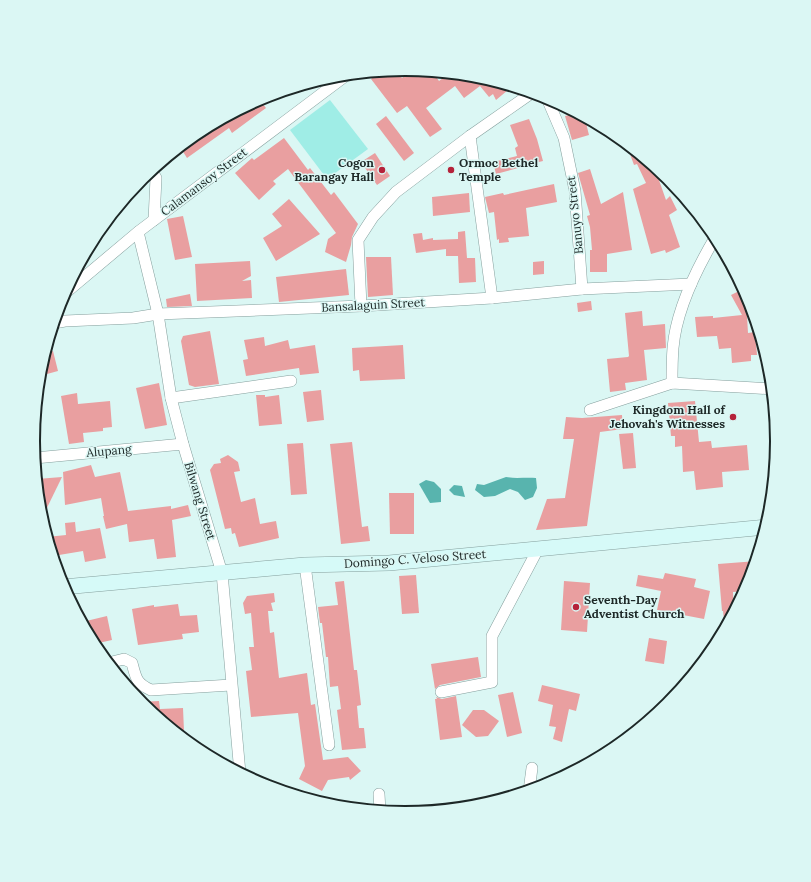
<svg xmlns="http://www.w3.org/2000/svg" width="811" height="882" viewBox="0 0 811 882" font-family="Lora,serif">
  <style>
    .green { fill: #9fede6 }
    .water { fill: #58b4ae }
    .building { fill: #e99fa0 }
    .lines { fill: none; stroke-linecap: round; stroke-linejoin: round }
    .street-casing { stroke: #859f9d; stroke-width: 12 }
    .secondary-casing { stroke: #859f9d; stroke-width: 16 }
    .street { stroke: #fff; stroke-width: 11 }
    .secondary { stroke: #d6faf8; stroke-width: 15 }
    .poi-dot { fill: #b5223a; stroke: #dbf7f4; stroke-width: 1.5 }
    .labels { text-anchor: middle; stroke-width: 3; stroke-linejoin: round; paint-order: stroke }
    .poi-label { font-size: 12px; font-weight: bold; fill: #1d2827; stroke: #dbf7f4; text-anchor: end }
    .street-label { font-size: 12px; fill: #1d2827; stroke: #dbf7f4 }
    .rim { fill: none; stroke: #1d2827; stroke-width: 2 }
  </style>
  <rect width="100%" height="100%" fill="#dbf7f4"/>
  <polygon class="green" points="330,100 368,149 327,179 290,130"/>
  <g class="water">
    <path d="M506,477C516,479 526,477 536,478L537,488L533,497L525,500L518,492L510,489L495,496L484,497L475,490L477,484L484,485Z"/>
    <polygon points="426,480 434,482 441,489 441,502 430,503 419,484"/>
    <polygon points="454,485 462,486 465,497 454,495 449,490"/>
  </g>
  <g class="building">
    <polygon points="413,69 432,71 439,81 450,73 478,76 503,83 508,90 496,100 493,94 489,97 480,86 464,98 455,86 426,108 442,129 430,137 407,106 397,113 371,79 382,71 395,70 402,78"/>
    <polygon points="259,99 266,108 232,133 229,128 187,158 180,147 199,131"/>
    <polygon points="578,113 593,121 586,123 589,135 572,140 565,116"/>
    <polygon points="386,116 414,153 404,161 376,124"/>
    <polygon points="529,119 537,139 543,161 518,167 518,168 496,174 493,162 517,156 515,148 518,146 510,125"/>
    <polygon points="284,138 308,170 310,168 331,195 334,192 358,224 352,237 351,245 346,262 325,252 328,239 336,233 288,169 273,181 276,184 259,200 235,173 252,158 254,160"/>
    <polygon points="629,145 654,166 666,200 670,196 677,210 669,215 680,247 666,253 665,250 651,254 633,189 646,183 637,164 634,165 630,154 632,153"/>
    <polygon points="375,153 390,176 377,185 361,162"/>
    <polygon points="590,169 601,204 623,192 632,250 607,254 607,272 590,272 590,250 592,250 590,227 587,216 590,215 578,173"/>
    <polygon points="554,184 557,202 526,208 529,236 508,238 509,242 499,243 499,239 497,240 494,212 489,213 485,197 503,193 504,195"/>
    <polygon points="469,193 470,212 433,216 432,197"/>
    <polygon points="289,199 320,234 276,261 263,238 282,226 272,214"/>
    <polygon points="183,216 192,257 175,260 167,219"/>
    <polygon points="465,231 467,258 475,258 476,282 459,283 458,256 446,256 446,249 416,253 413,234 422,233 423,240 433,238 433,240 458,239 458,232"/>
    <polygon points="366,257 391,257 393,295 368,297"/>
    <polygon points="250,261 251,276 242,281 251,280 252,298 197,301 195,264"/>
    <polygon points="544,261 544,274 533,275 533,262"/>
    <polygon points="346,269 349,295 279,302 276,277"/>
    <polygon points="741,290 746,299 748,333 755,332 757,355 751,355 751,361 732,363 731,348 719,349 717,336 697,337 695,317 713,316 713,318 742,315 731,295"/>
    <polygon points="190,294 192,306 167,307 166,299"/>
    <polygon points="591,301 592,310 578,312 577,303"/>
    <polygon points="642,311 643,326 665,324 666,348 644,350 647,380 625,383 626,390 610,392 607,359 628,357 629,356 625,313"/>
    <polygon points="210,331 219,384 195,387 189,385 181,341 183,336"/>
    <polygon points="264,337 265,346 288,340 290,349 315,345 319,373 300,375 299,368 246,376 243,360 248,359 244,340"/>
    <polygon points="403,345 405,379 360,381 359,370 353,371 352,348"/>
    <polygon points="53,351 58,371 47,374 43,358 45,353"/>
    <polygon points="159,383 167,425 145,429 136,388"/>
    <polygon points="321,390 324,420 307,422 303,392"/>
    <polygon points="77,393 78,404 110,401 112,427 103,428 103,431 83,433 84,442 69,444 61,396"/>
    <polygon points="256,395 265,395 265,397 279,395 282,424 259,426"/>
    <polygon points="695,401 699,442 711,441 712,448 747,445 749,470 722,472 723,487 696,490 694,471 683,472 682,446 675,447 675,436 671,436 668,403"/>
    <polygon points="622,415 623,429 600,432 587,526 536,530 547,499 565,498 574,439 563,439 566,417 582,418"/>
    <polygon points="633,433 636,468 623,469 619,434"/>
    <polygon points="352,442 362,527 368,526 370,541 341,544 330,444"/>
    <polygon points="303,443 307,494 291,495 287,444"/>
    <polygon points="228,455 238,462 240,471 234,472 241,502 255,498 260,524 276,521 279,538 239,547 235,533 232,534 231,528 225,529 210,470 214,464 221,463 220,459"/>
    <polygon points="91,465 95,477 120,472 128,511 171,506 171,509 188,505 191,516 172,520 176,557 157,559 154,539 129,542 127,524 106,529 103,516 104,516 101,498 65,505 63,472"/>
    <polygon points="62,477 42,518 37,479"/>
    <polygon points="389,493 414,493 414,534 390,534"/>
    <polygon points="75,522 76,532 100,528 106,558 85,562 83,551 53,556 47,537 66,535 65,523"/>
    <polygon points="757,561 750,584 746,591 733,592 734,612 725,629 723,611 722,611 718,564"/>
    <polygon points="665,573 696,579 694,587 710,591 704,619 657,610 661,591 636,586 638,575 663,579"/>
    <polygon points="416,575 419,613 402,614 399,576"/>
    <polygon points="344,581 354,670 357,670 361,705 357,706 359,728 364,728 366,748 342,750 337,710 341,709 338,686 330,687 328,657 326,657 322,623 320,623 318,607 338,605 335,582"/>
    <polygon points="564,581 590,583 587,632 561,630"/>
    <polygon points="274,593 275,602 271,603 273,611 268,611 270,633 274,632 279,678 307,673 311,705 315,704 323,760 348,757 361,771 350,780 349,777 328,780 322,791 299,779 305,766 298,713 251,717 246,671 252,670 249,647 254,647 251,613 245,614 243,603 247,596"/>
    <polygon points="178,604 180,616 197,615 199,632 182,634 183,639 138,645 132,609 154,605 154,607"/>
    <polygon points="107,616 112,640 94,644 82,622"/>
    <polygon points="649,638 667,641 664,664 645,661"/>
    <polygon points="478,657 481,677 440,685 435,689 431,664"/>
    <polygon points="542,685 580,694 576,711 569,709 562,742 553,739 556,727 549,726 553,705 538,701"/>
    <polygon points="513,692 522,733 507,737 498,695"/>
    <polygon points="456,696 462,737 440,740 435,699 437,699 436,697 442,699"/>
    <polygon points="159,701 160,709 183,708 184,731 175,731 140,702"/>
    <polygon points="473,710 484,710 499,721 488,736 476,737 462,725"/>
  </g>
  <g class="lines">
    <defs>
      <g id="street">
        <polyline points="546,96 564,138 575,191 582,289"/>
        <polyline points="470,136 492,298"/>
        <polyline points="151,170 156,178 154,220"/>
        <polyline points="138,232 158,314 171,398 183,444 222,573 240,773"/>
        <polyline points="63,295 138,232 348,74"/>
        <polyline points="361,306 358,240 373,217 396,192 470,136 533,92"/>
        <polyline points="54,323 65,321 133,318 158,314 361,306 492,298 582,289 691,284"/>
        <path d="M672,383C672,371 672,360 673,348C676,311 697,268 716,236"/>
        <polyline points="171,398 291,381"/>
        <polyline points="590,410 672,383 773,389"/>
        <polyline points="35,458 183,444"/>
        <polyline points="305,565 329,745"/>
        <path d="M108,663L124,659L132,663C136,678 136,683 151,690L231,685"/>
        <polyline points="441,692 492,682 492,636 538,549"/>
        <polyline points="529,791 532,768"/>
        <polyline points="379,794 380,811"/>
      </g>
      <polyline id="secondary" points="63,587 305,565 389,563 767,527"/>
    </defs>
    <use href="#street" class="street-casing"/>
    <use href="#secondary" class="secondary-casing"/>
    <use href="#street" class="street"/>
    <use href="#secondary" class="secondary"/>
  </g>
  <g class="poi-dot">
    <circle cx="382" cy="170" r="4"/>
    <circle cx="451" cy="170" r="4"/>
    <circle cx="733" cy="417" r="4"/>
    <circle cx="576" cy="607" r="4"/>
  </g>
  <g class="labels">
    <g class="poi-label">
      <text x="374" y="167">Cogon<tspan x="374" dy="14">Barangay Hall</tspan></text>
      <text x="459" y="167" text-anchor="start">Ormoc Bethel<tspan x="459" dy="14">Temple</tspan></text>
      <text x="725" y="414">Kingdom Hall of<tspan x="725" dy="14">Jehovah's Witnesses</tspan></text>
      <text x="584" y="604" text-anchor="start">Seventh-Day<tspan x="584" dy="14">Adventist Church</tspan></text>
    </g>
    <g class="street-label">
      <text transform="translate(204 182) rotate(-37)" y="4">Calamansoy Street</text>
      <text transform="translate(575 215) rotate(-96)" y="4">Banuyo Street</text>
      <text transform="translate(373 305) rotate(-3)" y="4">Bansalaguin Street</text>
      <text transform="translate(109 451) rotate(-5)" y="4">Alupang</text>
      <text transform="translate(200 501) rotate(73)" y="4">Bilwang Street</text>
      <text transform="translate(415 559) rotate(-4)" y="4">Domingo C. Veloso Street</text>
    </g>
  </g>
  <path d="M0 0H811V882H0ZM40 441a365 365 0 1 1 730 0a365 365 0 1 1-730 0Z" fill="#dbf7f4" fill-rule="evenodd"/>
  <path class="rim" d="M40 441a365 365 0 1 1 730 0a365 365 0 1 1-730 0Z"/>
</svg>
